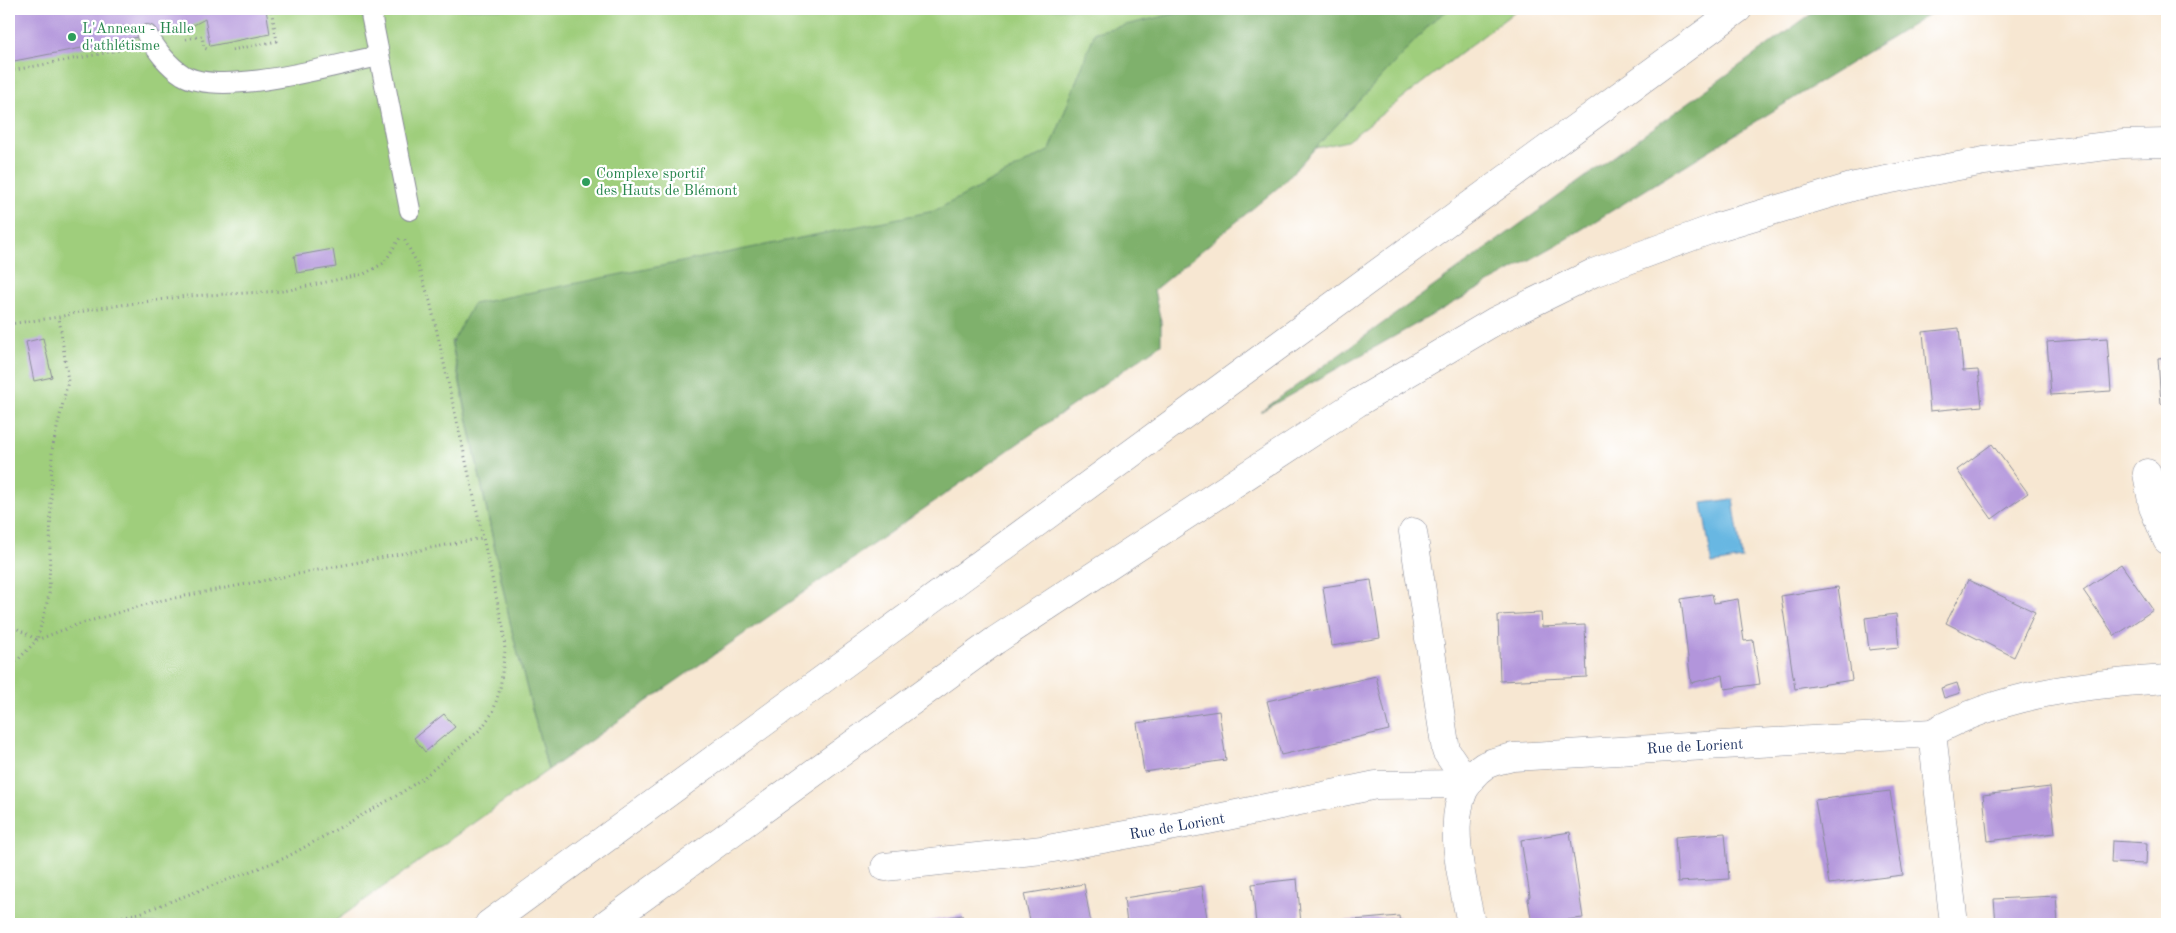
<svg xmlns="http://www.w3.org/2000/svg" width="2176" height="933" viewBox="0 0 2176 933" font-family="'Old Standard TT',serif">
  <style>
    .green { fill: #9fce7c; stroke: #5d7e6d }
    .forest { fill: #7fb16c; stroke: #4d7065 }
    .water { fill: #67b7e2; stroke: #4173a0 }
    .building { fill: #b295db }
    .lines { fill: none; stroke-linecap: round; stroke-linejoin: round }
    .lane-casing { stroke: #898b98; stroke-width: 22 }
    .street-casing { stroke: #898b98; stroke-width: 29 }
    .highway-casing { stroke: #898b98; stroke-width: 29 }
    .path { stroke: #898b98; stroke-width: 3; stroke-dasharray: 1 4; stroke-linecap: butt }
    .lane { stroke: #fff; stroke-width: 20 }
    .street { stroke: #fff; stroke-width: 28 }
    .highway { stroke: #fff; stroke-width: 28 }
    .leisure-dot { fill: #2e9e5b; stroke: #fff; stroke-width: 2 }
    .labels { text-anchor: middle; stroke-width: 4.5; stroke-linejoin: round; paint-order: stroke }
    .leisure-label { font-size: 15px; fill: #27864d; stroke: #fff; text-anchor: start }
    .street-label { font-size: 15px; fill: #1b2f5e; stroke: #fff }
  </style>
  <rect width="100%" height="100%" fill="#fff"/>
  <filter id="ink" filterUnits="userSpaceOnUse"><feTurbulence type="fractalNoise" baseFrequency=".02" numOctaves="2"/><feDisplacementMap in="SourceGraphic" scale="10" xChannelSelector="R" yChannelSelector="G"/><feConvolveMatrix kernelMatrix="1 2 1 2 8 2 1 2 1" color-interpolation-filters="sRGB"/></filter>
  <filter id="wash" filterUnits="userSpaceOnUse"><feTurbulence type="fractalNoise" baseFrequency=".0096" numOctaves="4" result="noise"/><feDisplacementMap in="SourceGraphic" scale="20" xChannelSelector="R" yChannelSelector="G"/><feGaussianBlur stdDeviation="1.12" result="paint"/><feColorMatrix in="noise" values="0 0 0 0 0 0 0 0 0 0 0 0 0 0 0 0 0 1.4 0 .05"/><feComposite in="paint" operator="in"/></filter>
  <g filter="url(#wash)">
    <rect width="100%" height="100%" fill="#f7e7d2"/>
    <polygon class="green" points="9,9 1518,9 1347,141 451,341 512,631 548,770 331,924 9,924"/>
    <g class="forest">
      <polygon points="1195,9 1450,9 1434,20 1281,185 1154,290 1161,322 1161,344 548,770 512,631 452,343 473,304 934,211 1050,150 1095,32"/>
      <polygon points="1818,9 1938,9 1558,244 1260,412"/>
    </g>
    <polygon class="water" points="1733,499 1742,559 1712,564 1702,503"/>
    <g id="blocks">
      <g class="building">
        <polygon points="9,9 266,9 270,34 210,46 205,19 190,27 9,62"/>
        <polygon points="333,249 336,267 297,273 294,256"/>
        <polygon points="1959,328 1963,371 1978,370 1982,406 1930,411 1923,332"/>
        <polygon points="43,338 52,377 34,381 26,342"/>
        <polygon points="2107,338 2111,391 2051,395 2047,342"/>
        <polygon points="2167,357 2167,403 2161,404 2158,358"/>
        <polygon points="1992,444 2028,493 1992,519 1957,470"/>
        <polygon points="2121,564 2153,610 2115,636 2083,590"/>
        <polygon points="1371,580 1380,638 1332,646 1323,587"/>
        <polygon points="1968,580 2035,612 2014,657 1946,623"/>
        <polygon points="1838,587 1852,680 1795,689 1781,596"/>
        <polygon points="1712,594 1714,603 1738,599 1744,641 1753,640 1760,684 1725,689 1723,675 1691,683 1681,599"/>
        <polygon points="1541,613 1542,627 1585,625 1587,677 1500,681 1498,615"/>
        <polygon points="1896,614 1899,647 1869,650 1865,618"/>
        <polygon points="1376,676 1389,730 1281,755 1267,701"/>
        <polygon points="1957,683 1960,693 1944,698 1941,688"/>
        <polygon points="1219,711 1226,760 1144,772 1137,723"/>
        <polygon points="444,714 455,727 425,752 414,738"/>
        <polygon points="2050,787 2055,833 1988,841 1983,795"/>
        <polygon points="1890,791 1903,875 1829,884 1815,800"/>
        <polygon points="1570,832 1583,918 1532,924 1528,899 1530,896 1521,840"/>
        <polygon points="1725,833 1729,879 1678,882 1675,837"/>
        <polygon points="2112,841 2147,843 2146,864 2111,863"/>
        <polygon points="1297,879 1301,924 1256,924 1252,884"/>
        <polygon points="1084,884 1091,924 1031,924 1024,894"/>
        <polygon points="1202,886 1208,924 1127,924 1124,898"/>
        <polygon points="2056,896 2058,924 1996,924 1994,899"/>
        <polygon points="962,915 964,924 919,924 919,923"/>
        <polygon points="1399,916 1400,924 1343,924 1343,921"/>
      </g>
    </g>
  </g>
  <g filter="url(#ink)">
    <use href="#blocks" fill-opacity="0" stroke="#898b98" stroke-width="1"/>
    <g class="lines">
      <defs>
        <g id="lane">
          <polyline points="370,9 410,210"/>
          <path d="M147,35C157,50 167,65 183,75C222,98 334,65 379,56"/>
        </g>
        <g id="street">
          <polyline points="2147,473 2153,507 2167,540"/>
          <polyline points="1413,532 1446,751 1468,784"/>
          <polyline points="1932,733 1954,924"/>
          <polyline points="885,867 1042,850 1208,820 1376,785 1468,784"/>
          <path d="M1471,924C1463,878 1437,798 1484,766C1492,761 1505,759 1513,757L1932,733C2004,693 2086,684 2167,679"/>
        </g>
        <g id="highway">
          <polyline points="489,924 1738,9"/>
          <polyline points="606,924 996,640 1357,403 1495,321 1593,273 1718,227 1855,186 1984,161 2123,144 2167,143"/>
        </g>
      </defs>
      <use href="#lane" class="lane-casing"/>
      <use href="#street" class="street-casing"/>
      <use href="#highway" class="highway-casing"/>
      <g class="path">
        <polyline points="186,39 202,36 204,48 207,49"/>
        <polyline points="232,50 277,41 271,9"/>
        <polyline points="9,71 121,50"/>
        <polyline points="9,324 59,317 92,309 187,296 284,291 364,274 384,263 400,238"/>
        <polyline points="9,624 37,640 49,595 52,450 68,381 59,317"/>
        <polyline points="9,669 37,640 73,626 154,602 482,538"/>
        <polyline points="83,924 140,913 285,858 398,795 423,778 481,729 493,712 500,689 505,650 503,627 430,301 417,263 404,239"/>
      </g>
      <use href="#lane" class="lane"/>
      <use href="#street" class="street"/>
      <use href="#highway" class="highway"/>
    </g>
  </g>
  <g class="leisure-dot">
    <circle cx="72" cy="37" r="5"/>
    <circle cx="586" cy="182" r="5"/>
  </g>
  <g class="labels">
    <g class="leisure-label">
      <text x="82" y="33">L'Anneau - Halle<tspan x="82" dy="17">d'athlétisme</tspan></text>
      <text x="596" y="178">Complexe sportif<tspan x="596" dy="17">des Hauts de Blémont</tspan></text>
    </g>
    <g class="street-label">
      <text transform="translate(1695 746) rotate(-3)" y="5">Rue de Lorient</text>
      <text transform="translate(1177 826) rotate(-10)" y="5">Rue de Lorient</text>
    </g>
  </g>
  <rect width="2176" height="933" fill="none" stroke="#fff" stroke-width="30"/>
</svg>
